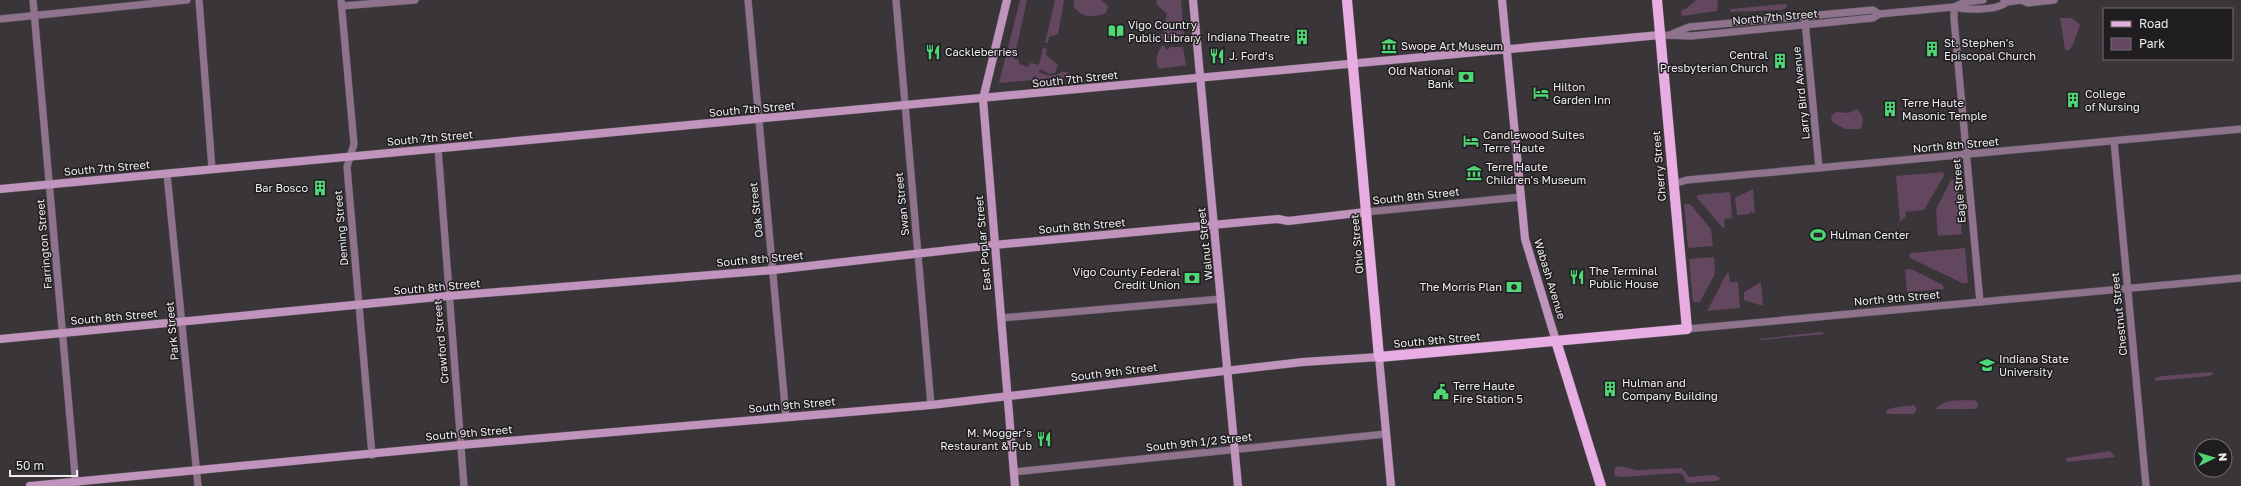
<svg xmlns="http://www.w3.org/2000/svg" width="2241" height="486" viewBox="0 0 2241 486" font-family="'Golos Text',sans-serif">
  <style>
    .green { fill: #62475f }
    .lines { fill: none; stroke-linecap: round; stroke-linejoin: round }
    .street-casing { stroke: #565256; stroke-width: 8 }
    .secondary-casing { stroke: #565256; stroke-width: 9 }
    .primary-casing { stroke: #565256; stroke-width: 11 }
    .street { stroke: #8f738d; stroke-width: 7 }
    .secondary { stroke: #c194bd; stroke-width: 8 }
    .primary { stroke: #e8ade3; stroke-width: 10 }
    .labels { text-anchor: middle; stroke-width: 3; stroke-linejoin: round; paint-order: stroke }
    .street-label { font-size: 11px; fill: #efedef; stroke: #1f1d1f }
    .poi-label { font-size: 11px; fill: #efedef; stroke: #1f1d1f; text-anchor: start }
  </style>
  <rect width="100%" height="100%" fill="#393539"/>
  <g class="green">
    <path d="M1020,0H1027L1014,59L1019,60V64L1028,67L1030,63L1039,65L1043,48L1047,49L1046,55L1058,65L1055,73L1049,74L1040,69L1039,72C1048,76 1054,77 1062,72H1067L1070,77L1035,80L1036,76H1034L1033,80L999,83Z"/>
    <polygon points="1055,0 1064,0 1058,34 1049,37 1048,43 1045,43"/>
    <path d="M1074,0H1101L1108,6L1106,13C1093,17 1083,19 1074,7Z"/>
    <polygon points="1157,0 1181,0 1184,35 1180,43 1170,43 1159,39 1158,35 1163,34 1167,14 1156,4"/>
    <polygon points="1696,0 1718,0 1717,11 1682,16 1681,11 1687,8"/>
    <polygon points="1783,4 1786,4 1787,7 1782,10 1730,12 1731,9"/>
    <polygon points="2060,18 2072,18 2080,25 2072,47 2068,51 2065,50"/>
    <path d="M1163,45L1167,50L1170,47H1183L1186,65L1159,69C1154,61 1157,52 1163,45Z"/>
    <path d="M1857,109C1864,116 1864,121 1861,129H1845L1832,122L1831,116L1836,112L1848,113Z"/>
    <polygon points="1943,172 1944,176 1924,210 1905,212 1906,216 1900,222 1896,176"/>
    <polygon points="1957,179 1962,234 1938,236 1936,209 1951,180"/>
    <polygon points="1753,189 1755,213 1750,212 1750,214 1737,215 1735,198"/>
    <polygon points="1730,192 1732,218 1724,219 1725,228 1723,228 1697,198 1697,195"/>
    <polygon points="1684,204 1690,204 1711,229 1713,246 1688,248"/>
    <polygon points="1965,248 1968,283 1962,283 1910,258 1910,253"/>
    <polygon points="1714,257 1715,274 1700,302 1693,302 1689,259"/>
    <polygon points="1911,269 1943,285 1944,289 1907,292 1905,270"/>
    <polygon points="1727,273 1729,273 1730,282 1738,282 1740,308 1707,311"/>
    <polygon points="1761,282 1763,306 1744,300 1744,292"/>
    <polygon points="1821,332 1825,334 1760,340 1759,339"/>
    <polygon points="2212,372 2213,374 2209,376 2155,381 2155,378 2162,376"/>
    <path d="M1975,400L1978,404L1977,408L1974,409H1936C1943,398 1963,401 1975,400Z"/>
    <path d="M1914,405L1917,409L1914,414H1886L1887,410C1892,407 1907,406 1914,405Z"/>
    <polygon points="2110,451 2115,457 2067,462 2066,458"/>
    <polygon points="1622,466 1636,470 1682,468 1689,477 1715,475 1721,479 1716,481 1687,483 1683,475 1680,473 1621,477 1615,476 1614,469 1616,467"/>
  </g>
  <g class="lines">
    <defs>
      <g id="street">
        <polyline points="33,0 76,486"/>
        <polyline points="199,0 212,169"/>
        <polyline points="341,0 354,144 347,167 372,455"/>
        <polyline points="748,0 786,417"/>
        <polyline points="896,0 931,405"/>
        <polyline points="2004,0 2007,2 2021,0 2028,3 2054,0"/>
        <polyline points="342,6 415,0"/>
        <polyline points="1954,7 1954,19 1980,302"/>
        <path d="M1954,7C1967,10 1997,11 2007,2"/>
        <polyline points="0,19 187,0"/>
        <polyline points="1805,21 1819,168"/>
        <polyline points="1672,34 1689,27 1873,10 1879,14 1954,7 1965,2 1983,0"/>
        <polyline points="1660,35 1691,36 1873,18 1879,14"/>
        <polyline points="2114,141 2146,486"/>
        <polyline points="438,148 464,486"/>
        <polyline points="167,174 198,486"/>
        <polyline points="1673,184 1687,180 2241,129"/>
        <polyline points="1366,212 1521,197"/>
        <polyline points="1001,318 1221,299"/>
        <polyline points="1687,329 2241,278"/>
        <polyline points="1014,472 1386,434"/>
      </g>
      <g id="secondary">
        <polyline points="1007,0 983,99 1015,486"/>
        <polyline points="1193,0 1238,486"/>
        <polyline points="1502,0 1525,239 1556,341"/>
        <polyline points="0,189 1660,35"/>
        <polyline points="0,339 448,296 773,270 994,245 1278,219 1288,221 1366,212"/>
        <polyline points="30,486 461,445 931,405 1303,362 1379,357 1391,486"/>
      </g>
      <g id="primary">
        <polyline points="1347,0 1379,357 1687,329 1657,0"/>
        <polyline points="1556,341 1601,486"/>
      </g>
    </defs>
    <use href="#street" class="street-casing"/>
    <use href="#secondary" class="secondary-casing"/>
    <use href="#primary" class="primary-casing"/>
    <use href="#street" class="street"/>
    <use href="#secondary" class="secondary"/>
    <use href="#primary" class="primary"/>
  </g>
  <defs>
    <symbol id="library-bare" viewBox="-9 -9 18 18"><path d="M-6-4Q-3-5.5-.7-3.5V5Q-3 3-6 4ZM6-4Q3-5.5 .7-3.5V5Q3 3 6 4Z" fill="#4fd675" stroke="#1f1d1f" stroke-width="2.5" paint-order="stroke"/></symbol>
    <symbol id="building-bare" viewBox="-9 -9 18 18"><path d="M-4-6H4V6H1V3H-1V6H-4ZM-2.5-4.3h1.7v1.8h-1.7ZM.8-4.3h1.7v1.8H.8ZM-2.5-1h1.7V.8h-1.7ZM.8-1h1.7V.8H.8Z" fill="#4fd675" stroke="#1f1d1f" stroke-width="2.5" paint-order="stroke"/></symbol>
    <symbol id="museum-bare" viewBox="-9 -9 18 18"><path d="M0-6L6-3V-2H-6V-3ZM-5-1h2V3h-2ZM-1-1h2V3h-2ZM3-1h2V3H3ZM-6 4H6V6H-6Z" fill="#4fd675" stroke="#1f1d1f" stroke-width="2.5" paint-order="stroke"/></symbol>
    <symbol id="restaurant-bare" viewBox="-9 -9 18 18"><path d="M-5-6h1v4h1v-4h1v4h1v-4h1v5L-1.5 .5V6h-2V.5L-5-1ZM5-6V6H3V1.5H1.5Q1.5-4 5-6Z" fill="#4fd675" stroke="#1f1d1f" stroke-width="2.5" paint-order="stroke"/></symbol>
    <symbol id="bank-bare" viewBox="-9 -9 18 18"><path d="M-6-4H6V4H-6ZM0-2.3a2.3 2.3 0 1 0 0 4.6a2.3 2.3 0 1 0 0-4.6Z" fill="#4fd675" stroke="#1f1d1f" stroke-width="2.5" paint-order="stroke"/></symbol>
    <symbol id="hotel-bare" viewBox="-9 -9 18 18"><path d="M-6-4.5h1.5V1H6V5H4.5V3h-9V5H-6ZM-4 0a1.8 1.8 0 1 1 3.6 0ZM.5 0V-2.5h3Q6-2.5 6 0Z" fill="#4fd675" stroke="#1f1d1f" stroke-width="2.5" paint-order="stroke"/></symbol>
    <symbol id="stadium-bare" viewBox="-9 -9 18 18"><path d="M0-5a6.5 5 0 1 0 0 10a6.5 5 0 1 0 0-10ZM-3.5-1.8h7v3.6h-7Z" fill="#4fd675" stroke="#1f1d1f" stroke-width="2.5" paint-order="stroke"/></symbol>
    <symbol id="university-bare" viewBox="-9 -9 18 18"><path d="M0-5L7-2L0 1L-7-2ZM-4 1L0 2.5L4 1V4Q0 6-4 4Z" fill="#4fd675" stroke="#1f1d1f" stroke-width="2.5" paint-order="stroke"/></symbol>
    <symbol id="civic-bare" viewBox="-9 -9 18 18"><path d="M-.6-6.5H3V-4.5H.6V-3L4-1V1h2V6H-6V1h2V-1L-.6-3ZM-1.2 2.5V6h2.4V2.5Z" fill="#4fd675" stroke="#1f1d1f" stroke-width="2.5" paint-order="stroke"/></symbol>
  </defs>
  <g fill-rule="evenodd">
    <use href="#library-bare" x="1105" y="20" width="22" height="22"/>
    <use href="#building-bare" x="1291" y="26" width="22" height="22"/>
    <use href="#museum-bare" x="1378" y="35" width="22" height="22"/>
    <use href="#building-bare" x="1921" y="38" width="22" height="22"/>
    <use href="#restaurant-bare" x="922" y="41" width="22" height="22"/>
    <use href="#restaurant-bare" x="1206" y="45" width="22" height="22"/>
    <use href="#building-bare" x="1769" y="50" width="22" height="22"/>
    <use href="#bank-bare" x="1455" y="66" width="22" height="22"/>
    <use href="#hotel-bare" x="1530" y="82" width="22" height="22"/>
    <use href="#building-bare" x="2062" y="89" width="22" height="22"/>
    <use href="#building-bare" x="1879" y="98" width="22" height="22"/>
    <use href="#hotel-bare" x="1460" y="130" width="22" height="22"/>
    <use href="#museum-bare" x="1463" y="162" width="22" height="22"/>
    <use href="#building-bare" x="309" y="177" width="22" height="22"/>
    <use href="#stadium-bare" x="1807" y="224" width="22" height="22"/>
    <use href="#restaurant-bare" x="1566" y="266" width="22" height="22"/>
    <use href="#bank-bare" x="1181" y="267" width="22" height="22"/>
    <use href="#bank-bare" x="1503" y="276" width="22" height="22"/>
    <use href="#university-bare" x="1976" y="354" width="22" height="22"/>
    <use href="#building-bare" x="1599" y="378" width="22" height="22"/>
    <use href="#civic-bare" x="1430" y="381" width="22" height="22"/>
    <use href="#restaurant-bare" x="1033" y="428" width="22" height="22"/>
  </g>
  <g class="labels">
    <g class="street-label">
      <text transform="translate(1775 17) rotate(-5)" y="4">North 7th Street</text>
      <text transform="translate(1075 79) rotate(-6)" y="4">South 7th Street</text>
      <text transform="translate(1801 93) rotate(-96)" y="4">Larry Bird Avenue</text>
      <text transform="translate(752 109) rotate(-5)" y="4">South 7th Street</text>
      <text transform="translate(430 138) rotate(-5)" y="4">South 7th Street</text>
      <text transform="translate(1956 145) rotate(-5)" y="4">North 8th Street</text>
      <text transform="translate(1659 166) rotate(-95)" y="4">Cherry Street</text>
      <text transform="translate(107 168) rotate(-5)" y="4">South 7th Street</text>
      <text transform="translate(1959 191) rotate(-95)" y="4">Eagle Street</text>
      <text transform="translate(1416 196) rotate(-6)" y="4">South 8th Street</text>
      <text transform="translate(902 204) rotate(-96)" y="4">Swan Street</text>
      <text transform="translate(756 210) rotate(-96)" y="4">Oak Street</text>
      <text transform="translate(1082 226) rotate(-5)" y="4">South 8th Street</text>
      <text transform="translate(341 228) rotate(-95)" y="4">Deming Street</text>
      <text transform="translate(983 243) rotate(-95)" y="4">East Poplar Street</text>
      <text transform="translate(44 244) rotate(-95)" y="4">Farrington Street</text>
      <text transform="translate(1205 244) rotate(-96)" y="4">Walnut Street</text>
      <text transform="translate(1357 244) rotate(-95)" y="4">Ohio Street</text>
      <text transform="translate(760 259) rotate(-5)" y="4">South 8th Street</text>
      <text transform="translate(1550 279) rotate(73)" y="4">Wabash Avenue</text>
      <text transform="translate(437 287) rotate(-5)" y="4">South 8th Street</text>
      <text transform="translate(1897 298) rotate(-5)" y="4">North 9th Street</text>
      <text transform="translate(2119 314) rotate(-96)" y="4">Chestnut Street</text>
      <text transform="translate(114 317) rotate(-5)" y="4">South 8th Street</text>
      <text transform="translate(172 331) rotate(-95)" y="4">Park Street</text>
      <text transform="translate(1437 340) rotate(-5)" y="4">South 9th Street</text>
      <text transform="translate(441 342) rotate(-95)" y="4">Crawford Street</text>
      <text transform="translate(1114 372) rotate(-7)" y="4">South 9th Street</text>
      <text transform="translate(792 405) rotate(-5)" y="4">South 9th Street</text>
      <text transform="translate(469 433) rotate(-5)" y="4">South 9th Street</text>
      <text transform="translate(1199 442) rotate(-6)" y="4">South 9th 1/2 Street</text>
    </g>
    <g class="poi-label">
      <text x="1128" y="29">Vigo Country<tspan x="1128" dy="13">Public Library</tspan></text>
      <text x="1290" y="41" text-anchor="end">Indiana Theatre</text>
      <text x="1944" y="47">St. Stephen's<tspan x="1944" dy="13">Episcopal Church</tspan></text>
      <text x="1401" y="50">Swope Art Museum</text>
      <text x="945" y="56">Cackleberries</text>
      <text x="1768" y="59" text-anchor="end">Central<tspan x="1768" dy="13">Presbyterian Church</tspan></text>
      <text x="1229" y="60">J. Ford’s</text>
      <text x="1454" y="75" text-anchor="end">Old National<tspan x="1454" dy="13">Bank</tspan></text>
      <text x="1553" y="91">Hilton<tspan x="1553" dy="13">Garden Inn</tspan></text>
      <text x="2085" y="98">College<tspan x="2085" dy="13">of Nursing</tspan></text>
      <text x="1902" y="107">Terre Haute<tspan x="1902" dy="13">Masonic Temple</tspan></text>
      <text x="1483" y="139">Candlewood Suites<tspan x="1483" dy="13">Terre Haute</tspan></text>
      <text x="1486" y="171">Terre Haute<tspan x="1486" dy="13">Children's Museum</tspan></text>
      <text x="308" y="192" text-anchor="end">Bar Bosco</text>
      <text x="1830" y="239">Hulman Center</text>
      <text x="1589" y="275">The Terminal<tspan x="1589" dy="13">Public House</tspan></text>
      <text x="1180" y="276" text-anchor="end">Vigo County Federal<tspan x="1180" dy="13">Credit Union</tspan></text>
      <text x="1502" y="291" text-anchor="end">The Morris Plan</text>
      <text x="1999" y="363">Indiana State<tspan x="1999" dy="13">University</tspan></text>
      <text x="1622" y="387">Hulman and<tspan x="1622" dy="13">Company Building</tspan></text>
      <text x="1453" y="390">Terre Haute<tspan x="1453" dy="13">Fire Station 5</tspan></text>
      <text x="1032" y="437" text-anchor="end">M. Mogger’s<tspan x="1032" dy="13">Restaurant &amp; Pub</tspan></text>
    </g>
  </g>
  <rect x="2103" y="8" width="130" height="52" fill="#1f1d1f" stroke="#727072"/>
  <rect x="2111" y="21" width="20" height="6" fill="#e8ade3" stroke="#727072"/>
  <text x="2139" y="28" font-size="12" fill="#efedef">Road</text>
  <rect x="2111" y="38" width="20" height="12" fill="#62475f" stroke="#727072"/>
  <text x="2139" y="48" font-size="12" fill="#efedef">Park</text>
  <g transform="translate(2213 458) rotate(85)"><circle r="19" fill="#1f1d1f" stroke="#727072"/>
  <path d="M0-3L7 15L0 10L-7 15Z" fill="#4fd675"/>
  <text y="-6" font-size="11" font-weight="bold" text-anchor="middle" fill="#efedef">N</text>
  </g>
  <path d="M10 470v6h67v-6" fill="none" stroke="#efedef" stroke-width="2"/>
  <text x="16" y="470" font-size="12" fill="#efedef" stroke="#1f1d1f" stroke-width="3" paint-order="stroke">50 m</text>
</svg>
